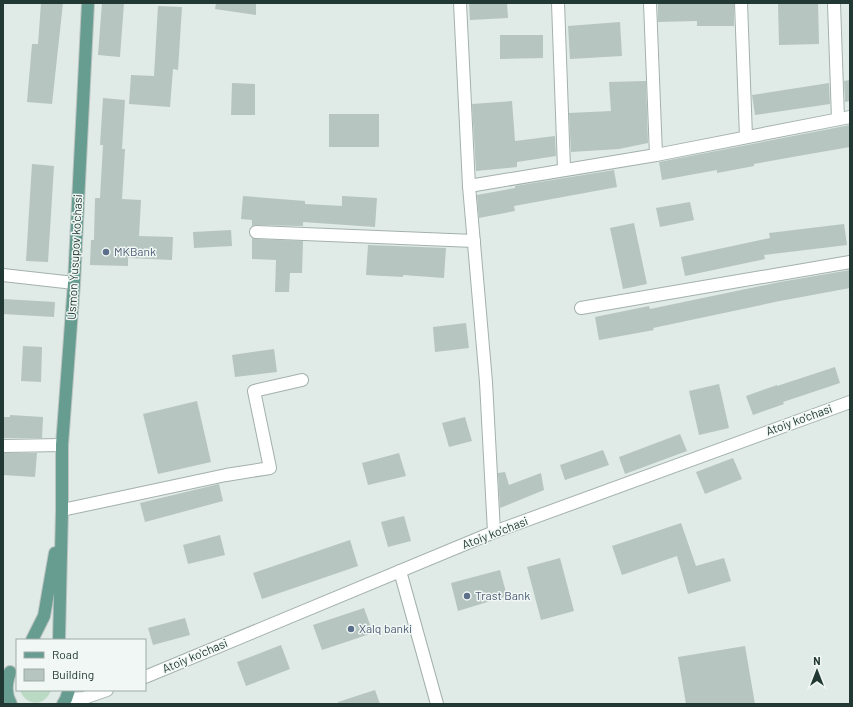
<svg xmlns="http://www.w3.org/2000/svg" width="853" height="707" viewBox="0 0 853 707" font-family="Barlow,sans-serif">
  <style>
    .green { fill: #badac3 }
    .building { fill: #b6c5bf }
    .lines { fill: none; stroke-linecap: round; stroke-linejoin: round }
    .minor-casing { stroke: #a3b1ad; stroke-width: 14 }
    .major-casing { stroke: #bdc4c2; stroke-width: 14 }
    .minor { stroke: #fff; stroke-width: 12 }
    .major { stroke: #679d90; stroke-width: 12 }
    .service-dot { fill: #5c6f8a; stroke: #f0f7f4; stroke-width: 1.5 }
    .labels { text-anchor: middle; stroke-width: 3; stroke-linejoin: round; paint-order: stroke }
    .service-label { font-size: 12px; fill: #4e5e75; stroke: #f0f7f4; text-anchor: start }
    .street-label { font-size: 12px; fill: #223933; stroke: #f0f7f4 }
  </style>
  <rect width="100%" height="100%" fill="#e0eae6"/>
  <path class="green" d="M20,690H51C45,707 26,707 20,690Z"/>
  <g class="building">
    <polygon points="41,3 63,3 52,104 27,102 32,44 38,44"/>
    <polygon points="102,3 124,3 120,57 98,55"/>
    <polygon points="216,3 256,3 256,15 215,9"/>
    <polygon points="469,3 507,3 508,18 470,20"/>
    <polygon points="658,3 734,3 734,26 697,26 697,21 658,22"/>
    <polygon points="778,3 818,3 819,44 779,45"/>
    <polygon points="158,6 182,7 178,70 173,69 170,107 129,104 131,75 154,76"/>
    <polygon points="620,22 622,56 570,59 568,26"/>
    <polygon points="500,35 543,35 543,58 500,59"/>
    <polygon points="850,80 850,101 845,102 844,81"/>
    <polygon points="646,81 648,143 619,149 571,152 569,113 611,111 609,82"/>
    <polygon points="232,83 255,84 255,115 231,115"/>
    <polygon points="829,83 830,104 755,115 752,95"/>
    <polygon points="103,98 125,100 122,149 125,149 122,199 141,200 139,236 173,237 172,260 128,258 128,266 90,265 91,240 94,240 95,198 100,198 103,145 100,145"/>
    <polygon points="512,101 515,141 555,136 556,156 517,162 517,167 476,171 472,104"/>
    <rect x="329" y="114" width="50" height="33"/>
    <polygon points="850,125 850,147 798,156 754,164 754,166 717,173 717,170 662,180 659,162"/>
    <polygon points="32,164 54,166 48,262 26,261"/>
    <polygon points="614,170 617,187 514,206 515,211 479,218 477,195 515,188 515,186"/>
    <polygon points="243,196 305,201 305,204 342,206 342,196 377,198 375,227 303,222 303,226 256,225 252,226 252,220 241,219"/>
    <polygon points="690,202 694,220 660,227 656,208"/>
    <polygon points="634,223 647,284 623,289 610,228"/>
    <polygon points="844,224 847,245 764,255 765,259 685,276 681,257 770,238 769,233"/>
    <polygon points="231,230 232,246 194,248 193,232"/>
    <polygon points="252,238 256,239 303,241 302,273 290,273 289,292 275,292 276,260 252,259"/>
    <polygon points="368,245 446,248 444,278 403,275 403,277 366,275"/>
    <polygon points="850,270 850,288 780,301 653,328 654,330 599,340 595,317 649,306 650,309 780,282"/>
    <polygon points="3,299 55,302 54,317 3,314"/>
    <polygon points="466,323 469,348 435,352 433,327"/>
    <polygon points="23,346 42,347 41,382 21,381"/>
    <polygon points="274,349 277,372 235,377 232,355"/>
    <polygon points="835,367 840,383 783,402 784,404 753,415 746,396 777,385 777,386"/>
    <polygon points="719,384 729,428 699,435 689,391"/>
    <polygon points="197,401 211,462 158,474 143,414"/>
    <polygon points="10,415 43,417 42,438 3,438 3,417 10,417"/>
    <polygon points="465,417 472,441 449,447 442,423"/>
    <polygon points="680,434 687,451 625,474 619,457"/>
    <polygon points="603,450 609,465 565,480 560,465"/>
    <polygon points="4,453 37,453 35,477 3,475"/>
    <polygon points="399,453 406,476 368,485 362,463"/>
    <polygon points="733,458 742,479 705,494 696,472"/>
    <polygon points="505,472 509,485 541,473 544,490 500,508 498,473"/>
    <polygon points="219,484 223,501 145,522 140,503"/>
    <polygon points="404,516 411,541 388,547 381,522"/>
    <polygon points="681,523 696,566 724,558 731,581 688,594 677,556 622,575 612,546"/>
    <polygon points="220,535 225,555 188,564 183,545"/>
    <polygon points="350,540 358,566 262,599 253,573"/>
    <polygon points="560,558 574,611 541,620 527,567"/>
    <polygon points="500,570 507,596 458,611 451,583"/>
    <polygon points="364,608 373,633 322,650 313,625"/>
    <polygon points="185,618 190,635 153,645 148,628"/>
    <polygon points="281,645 290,669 246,686 237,662"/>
    <polygon points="745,646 755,704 686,704 678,657"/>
    <polygon points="375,690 380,704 338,704 338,702"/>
  </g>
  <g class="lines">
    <defs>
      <g id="minor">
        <polyline points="460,3 469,186 486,382 494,532"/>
        <polyline points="558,3 564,169"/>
        <polyline points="650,3 656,155"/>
        <polyline points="741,3 746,137"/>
        <polyline points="834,3 838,119"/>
        <polyline points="469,186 656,155 850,117"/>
        <polyline points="256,232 474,241"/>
        <polyline points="3,275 74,283"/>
        <polyline points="581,308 850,262"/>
        <polyline points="3,446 62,445"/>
        <polyline points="62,510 226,475 270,468 254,391 302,380"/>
        <polyline points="400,571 437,704"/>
        <polyline points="145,677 494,532 850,402"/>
        <polyline points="68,704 66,699 84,698 107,690"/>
      </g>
      <g id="major">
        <polyline points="32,640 44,616 55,553"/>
        <polyline points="59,640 62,510 62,445 74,283 88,3"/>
        <path d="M10,672C6,684 5,693 11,704"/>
        <polyline points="63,704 66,699 69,690"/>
      </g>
    </defs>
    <use href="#minor" class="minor-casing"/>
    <use href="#major" class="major-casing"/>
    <use href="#minor" class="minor"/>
    <use href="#major" class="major"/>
  </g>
  <g class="service-dot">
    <circle cx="106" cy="252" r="4"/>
    <circle cx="467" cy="596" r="4"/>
    <circle cx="351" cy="629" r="4"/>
  </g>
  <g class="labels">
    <g class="service-label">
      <text x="114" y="256">MKBank</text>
      <text x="475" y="600">Trast Bank</text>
      <text x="359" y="633">Xalq banki</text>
    </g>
    <g class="street-label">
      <text transform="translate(75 257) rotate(-87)" y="4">Usmon Yusupov ko'chasi</text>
      <text transform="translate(799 420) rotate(-20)" y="4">Atoiy ko'chasi</text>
      <text transform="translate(495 533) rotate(-21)" y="4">Atoiy ko'chasi</text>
      <text transform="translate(195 656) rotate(-23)" y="4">Atoiy ko'chasi</text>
    </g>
  </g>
  <rect width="853" height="707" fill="none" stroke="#223933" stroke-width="8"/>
  <rect x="16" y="639" width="130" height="52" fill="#f0f7f4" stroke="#9eaba7"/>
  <rect x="24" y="652" width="20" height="6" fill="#679d90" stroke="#9eaba7"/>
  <text x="52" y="659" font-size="12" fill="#223933">Road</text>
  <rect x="24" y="669" width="20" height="12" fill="#b6c5bf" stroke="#9eaba7"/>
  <text x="52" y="679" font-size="12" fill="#223933">Building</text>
  <g transform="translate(817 671)" stroke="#f0f7f4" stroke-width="3" paint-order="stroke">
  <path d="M0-3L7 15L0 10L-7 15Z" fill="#223933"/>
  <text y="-6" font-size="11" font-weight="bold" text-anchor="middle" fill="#223933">N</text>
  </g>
</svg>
